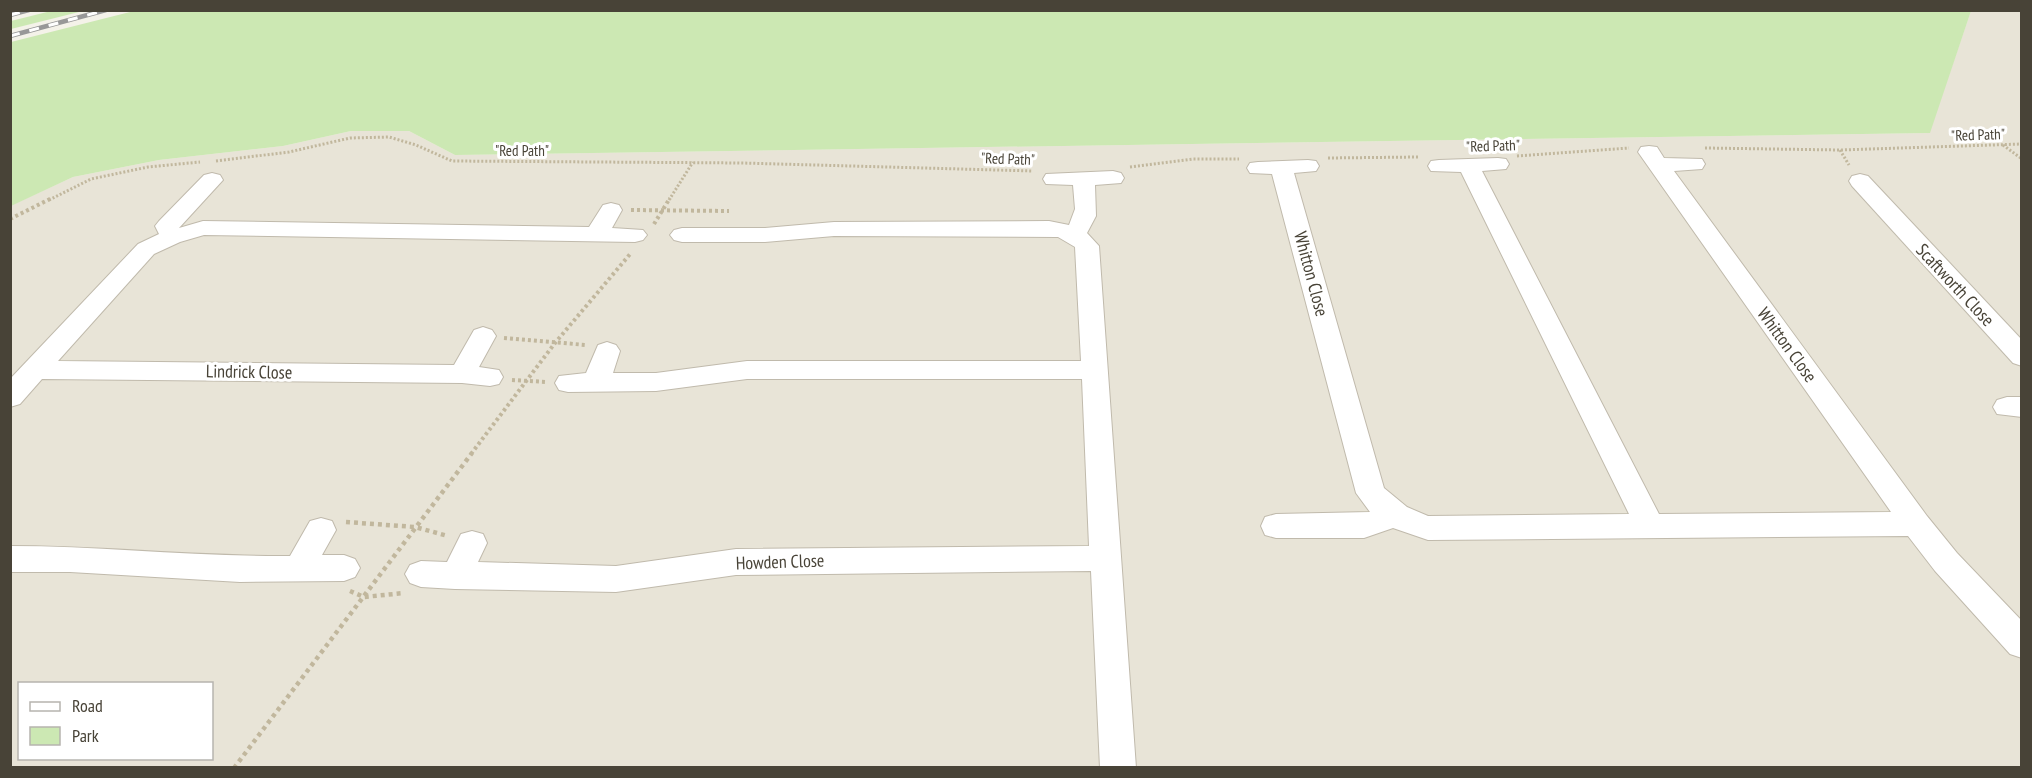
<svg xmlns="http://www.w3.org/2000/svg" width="2032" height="778" viewBox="0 0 2032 778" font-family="'PT Sans Narrow',sans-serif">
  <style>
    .residential { fill: #e8e4d7; fill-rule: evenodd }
    .green { fill: #cce8b3 }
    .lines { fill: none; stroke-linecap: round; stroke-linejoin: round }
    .minor-casing { stroke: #c0baac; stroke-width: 2 }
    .path-far2 { stroke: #c1b79d; stroke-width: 3; stroke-dasharray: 2 2; stroke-linecap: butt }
    .path-far1 { stroke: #c1b79d; stroke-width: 4; stroke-dasharray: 3 3; stroke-linecap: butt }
    .path { stroke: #c1b79d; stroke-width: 4.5; stroke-dasharray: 4 4; stroke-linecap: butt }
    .minor { fill: #fff; fill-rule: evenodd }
    .rail-casing { stroke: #989898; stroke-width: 4.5 }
    .rail { stroke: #fff; stroke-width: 3; stroke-dasharray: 10; stroke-linecap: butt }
    .labels { text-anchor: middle; stroke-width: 6; stroke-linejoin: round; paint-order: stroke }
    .far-street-label { font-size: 15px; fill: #484337; stroke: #fff }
    .street-label { font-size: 18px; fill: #484337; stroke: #fff }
  </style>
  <rect width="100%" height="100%" fill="#f4f2e9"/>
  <path class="residential" d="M1971,11H2021V767H11L10,206L73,177L159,160L283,146L351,131H409L455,155L1929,133ZM20,684H212V758H20Z"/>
  <g class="green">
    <polygon points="51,11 83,11 11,29 11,21"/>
    <polygon points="134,11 134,10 1971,11 1930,133 455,155 409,131 351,131 283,146 159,160 73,177 11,206 11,42"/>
  </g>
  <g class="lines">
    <defs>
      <g id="minor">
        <polygon points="1649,146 1657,147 1664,158 1702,159 1705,164 1702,169 1674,171 1927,516 1957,553 2022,621 2022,658 2010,654 1935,571 1908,536 1428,540 1393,528 1364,538 1276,538 1265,535 1261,526 1265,517 1276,514 1370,512 1356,493 1272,174 1250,173 1247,168 1250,163 1258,162 1308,160 1316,161 1319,166 1316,171 1294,173 1384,488 1407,507 1428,516 1629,514 1461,172 1431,171 1428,166 1431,161 1439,160 1498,158 1506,159 1509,164 1506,169 1482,171 1659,514 1891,512 1638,152 1641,147"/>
        <polygon points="1113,171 1121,173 1124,178 1121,183 1095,185 1096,216 1087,233 1099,246 1136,768 1100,768 1091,571 736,575 616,592 455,589 421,587 410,583 405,574 410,565 421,561 447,562 461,534 472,531 483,534 487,543 478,562 616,566 736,549 1089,546 1082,379 747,379 656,391 568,392 559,390 555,383 559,376 586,373 598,345 607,342 616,345 620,351 613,373 656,373 747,361 1081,361 1075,247 1058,237 834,236 765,242 682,242 674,240 670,235 674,230 682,228 765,228 834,222 1049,221 1069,225 1075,209 1073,185 1046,184 1043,179 1046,174"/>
        <polygon points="212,173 220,175 223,180 179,228 203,221 589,227 603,205 611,203 619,205 622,210 612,228 643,230 647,235 643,240 635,242 204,235 180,242 154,254 58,361 454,365 474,330 483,327 492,330 496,336 479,367 499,370 503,377 499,384 490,386 462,383 42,379 20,404 10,407 10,379 138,244 159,234 155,226 159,221 204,175"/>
        <polygon points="1860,174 1868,176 2022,340 2022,366 2013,363 1852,186 1849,181 1852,176"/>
        <polygon points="2007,397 2022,397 2022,417 1997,414 1993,407 1997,400"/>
        <path d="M321,518L332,521L336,530L322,555H344L355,559L360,568L355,577L344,581L240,582L70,572H10V546C104,546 197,557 290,556L310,521Z"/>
      </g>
    </defs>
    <use href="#minor" class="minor-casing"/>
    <g class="path-far2">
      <polyline points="2003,145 2022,159"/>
      <polyline points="1705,148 1840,150 2022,144"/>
      <polyline points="1840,150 1849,165"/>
      <polyline points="1517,156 1629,148"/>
      <polyline points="1328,158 1419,157"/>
      <polyline points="216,161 289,152 350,138 389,137 416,145 452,161 742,163 1033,171"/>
      <polyline points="1130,167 1193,159 1239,159"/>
      <polyline points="49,200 91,179 148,167 200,162"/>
      <polyline points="669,200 693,162"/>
    </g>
    <g class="path-far1">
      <polyline points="631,210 729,211"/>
      <polyline points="10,219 52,198"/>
      <polyline points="654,224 670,198"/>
      <polyline points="504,338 586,345"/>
      <polyline points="512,380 547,382"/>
      <polyline points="471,454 555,343 631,253"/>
    </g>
    <g class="path">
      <polyline points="346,522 415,527 448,536"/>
      <polyline points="350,591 364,597 404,593"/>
      <polyline points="234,768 472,453"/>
    </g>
    <use href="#minor" class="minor"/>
    <defs>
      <g id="rail">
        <polyline points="10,15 29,10"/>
        <polyline points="10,36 106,10"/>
      </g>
    </defs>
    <use href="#rail" class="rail-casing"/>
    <use href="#rail" class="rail"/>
  </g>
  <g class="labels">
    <g class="far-street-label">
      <text transform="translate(1978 135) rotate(-2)" y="5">"Red Path"</text>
      <text transform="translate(1493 146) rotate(-2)" y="5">"Red Path"</text>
      <text x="522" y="156">"Red Path"</text>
      <text transform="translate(1008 159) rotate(2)" y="5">"Red Path"</text>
    </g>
    <g class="street-label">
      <text transform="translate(1311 274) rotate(75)" y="6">Whitton Close</text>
      <text transform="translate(1955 285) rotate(47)" y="6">Scaftworth Close</text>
      <text transform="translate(1787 345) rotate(54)" y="6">Whitton Close</text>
      <text transform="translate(249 372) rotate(1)" y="6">Lindrick Close</text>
      <text transform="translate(780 562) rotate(-2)" y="6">Howden Close</text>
    </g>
  </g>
  <rect width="2032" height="778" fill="none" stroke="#484337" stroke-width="24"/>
  <rect x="18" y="682" width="195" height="78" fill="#ffffff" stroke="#b6b4af" stroke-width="1.5"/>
  <rect x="30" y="702" width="30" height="9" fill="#ffffff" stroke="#b6b4af" stroke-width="1.5"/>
  <text x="72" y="712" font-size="18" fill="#484337">Road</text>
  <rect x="30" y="727" width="30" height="18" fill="#cce8b3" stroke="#b6b4af" stroke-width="1.5"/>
  <text x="72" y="742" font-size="18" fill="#484337">Park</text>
</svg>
